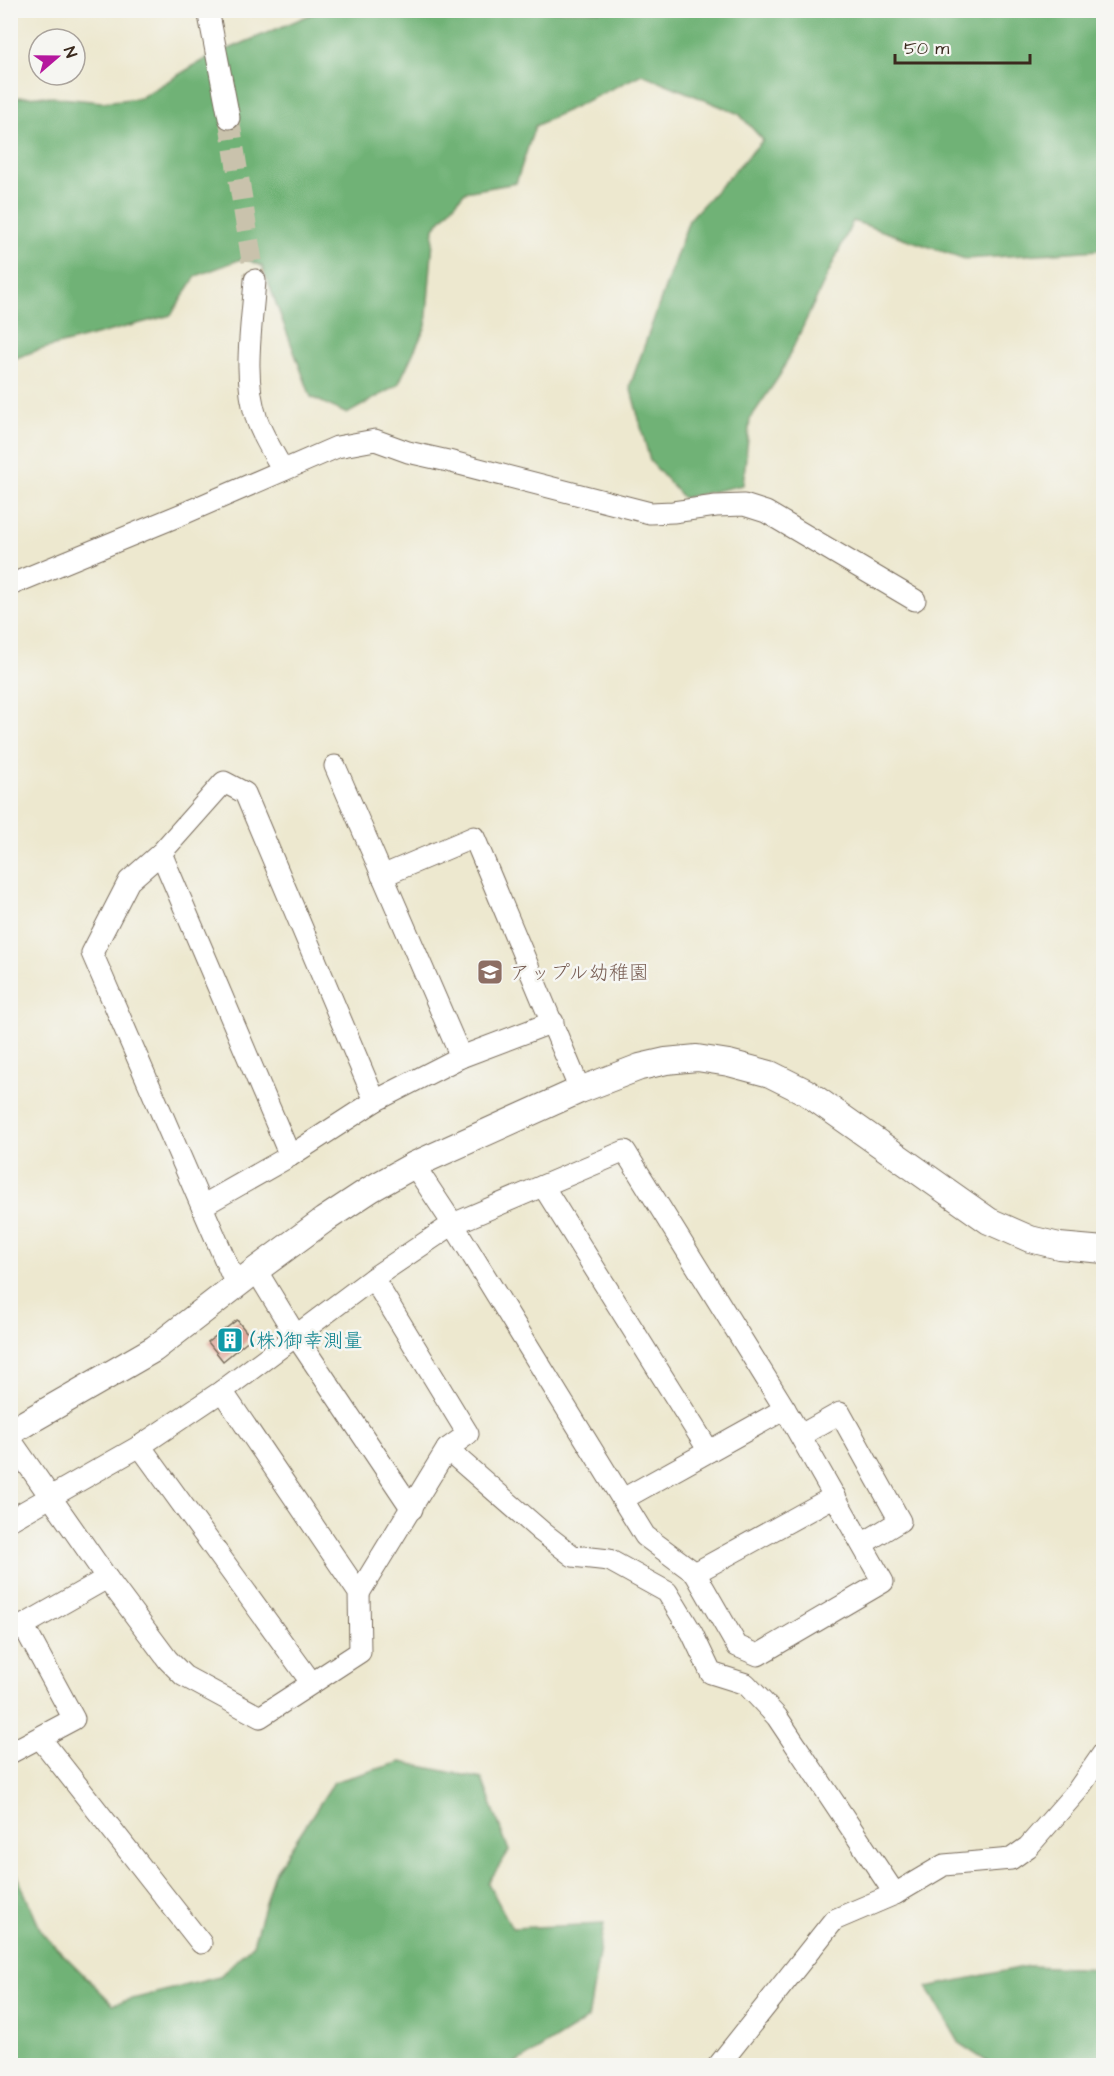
<svg xmlns="http://www.w3.org/2000/svg" width="1114" height="2076" viewBox="0 0 1114 2076" font-family="'Architects Daughter','Klee One',sans-serif">
  <style>
    .forest { fill: #6fb276; stroke: #556e4a; stroke-width: 1.5 }
    .building { fill: #e1a79b }
    .lines { fill: none; stroke-linecap: round; stroke-linejoin: round }
    .minor-tunnel { stroke: #c9c2ac; stroke-width: 21; stroke-dasharray: 21 10; stroke-linecap: butt }
    .minor-casing { stroke: #796c5c; stroke-width: 23 }
    .tertiary-casing { stroke: #796c5c; stroke-width: 28 }
    .minor { stroke: #fff; stroke-width: 21 }
    .tertiary { stroke: #fff; stroke-width: 26 }
    .labels { text-anchor: middle; stroke-width: 5; stroke-linejoin: round; paint-order: stroke }
    .education-label { font-size: 20px; fill: #785e54; stroke: #f6f6f2; text-anchor: start }
    .culture-label { font-size: 20px; fill: #0d838f; stroke: #f6f6f2; text-anchor: start }
  </style>
  <rect width="100%" height="100%" fill="#f6f6f2"/>
  <filter id="ink" filterUnits="userSpaceOnUse"><feTurbulence type="fractalNoise" baseFrequency=".0167" numOctaves="2"/><feDisplacementMap in="SourceGraphic" scale="12" xChannelSelector="R" yChannelSelector="G"/><feConvolveMatrix kernelMatrix="1 2 1 2 8 2 1 2 1" color-interpolation-filters="sRGB"/></filter>
  <filter id="wash" filterUnits="userSpaceOnUse"><feTurbulence type="fractalNoise" baseFrequency=".008" numOctaves="4" result="noise"/><feDisplacementMap in="SourceGraphic" scale="24" xChannelSelector="R" yChannelSelector="G"/><feGaussianBlur stdDeviation="1.35" result="paint"/><feColorMatrix in="noise" values="0 0 0 0 0 0 0 0 0 0 0 0 0 0 0 0 0 1.4 0 .05"/><feComposite in="paint" operator="in"/></filter>
  <g filter="url(#wash)">
    <rect width="100%" height="100%" fill="#ede8cf"/>
    <g class="forest">
      <polygon points="329,11 1103,11 1103,247 1099,250 965,259 853,221 780,375 750,419 743,485 683,498 650,461 630,386 689,220 763,140 739,114 642,74 535,126 516,183 465,192 434,228 426,326 398,385 347,414 311,397 262,266 244,258 196,276 171,315 35,351 11,360 11,98 40,96 102,102 140,98 205,59 312,14"/>
      <polygon points="401,1762 482,1779 509,1851 488,1883 512,1928 604,1924 588,2019 514,2065 11,2065 11,1872 15,1871 42,1933 113,2004 219,1977 253,1944 273,1875 334,1782"/>
      <polygon points="1028,1966 1103,1969 1103,2065 992,2065 960,2044 927,1987"/>
    </g>
    <g id="blocks">
      <polygon class="building" points="237,1320 251,1338 223,1361 208,1342"/>
    </g>
  </g>
  <g filter="url(#ink)">
    <use href="#blocks" fill-opacity="0" stroke="#796c5c" stroke-width="1.5"/>
    <g class="lines">
      <polyline class="minor-tunnel" points="229,118 255,280"/>
      <defs>
        <g id="minor">
          <polyline points="208,10 229,118"/>
          <path d="M255,280C252,326 242,376 257,420C263,437 274,454 283,470"/>
          <polyline points="10,585 185,513 337,447 375,440 408,452 448,461 650,513 673,512 716,506 744,505 766,512 915,600"/>
          <polyline points="335,766 461,1057"/>
          <polyline points="161,853 290,1156"/>
          <polyline points="382,876 474,837 580,1090"/>
          <polyline points="543,1186 709,1451"/>
          <polyline points="202,1206 290,1156 375,1101 461,1057 553,1022"/>
          <polyline points="256,1270 296,1336 412,1509"/>
          <polyline points="236,1285 92,953 129,881 161,853 224,782 245,793 375,1101"/>
          <polyline points="801,1435 840,1413 900,1521 862,1544"/>
          <polyline points="10,1439 107,1578 168,1660 184,1676 260,1717 360,1652 359,1593 222,1391"/>
          <polyline points="140,1446 311,1682"/>
          <polyline points="447,1449 542,1532 573,1556 609,1560 667,1592 692,1633 711,1673 746,1684 777,1717 895,1894"/>
          <polyline points="623,1499 785,1409"/>
          <polyline points="10,1520 140,1446 222,1391 373,1278 453,1224 625,1151 785,1409 883,1582 758,1655 737,1646 695,1573 645,1536 453,1224 414,1165"/>
          <polyline points="695,1573 835,1496"/>
          <polyline points="359,1593 447,1449 468,1434 373,1278"/>
          <polyline points="10,1633 107,1578"/>
          <polyline points="40,1738 201,1943"/>
          <polyline points="10,1753 74,1719 23,1625"/>
          <polyline points="718,2066 834,1920 895,1894 944,1865 1011,1859 1028,1847 1077,1791 1104,1752"/>
        </g>
        <polyline id="tertiary" points="10,1432 154,1349 256,1270 324,1220 371,1189 414,1165 580,1090 640,1067 666,1061 697,1058 729,1063 770,1074 806,1092 989,1221 1030,1239 1059,1246 1104,1250"/>
      </defs>
      <use href="#minor" class="minor-casing"/>
      <use href="#tertiary" class="tertiary-casing"/>
      <use href="#minor" class="minor"/>
      <use href="#tertiary" class="tertiary"/>
    </g>
  </g>
  <defs>
    <symbol id="school-square" viewBox="-11 -11 22 22"><rect x="-9" y="-9" width="18" height="18" rx="4" fill="#8d6e63" stroke="#f6f6f2"/><path d="M0-5L7-2L0 1L-7-2ZM-4 1L0 2.5L4 1V4Q0 6-4 4Z" fill="#fff"/></symbol>
    <symbol id="building-square" viewBox="-11 -11 22 22"><rect x="-9" y="-9" width="18" height="18" rx="4" fill="#0f9aa8" stroke="#f6f6f2"/><path d="M-4-6H4V6H1V3H-1V6H-4ZM-2.5-4.3h1.7v1.8h-1.7ZM.8-4.3h1.7v1.8H.8ZM-2.5-1h1.7V.8h-1.7ZM.8-1h1.7V.8H.8Z" fill="#fff"/></symbol>
  </defs>
  <g fill-rule="evenodd">
    <use href="#school-square" x="475" y="957" width="30" height="30"/>
    <use href="#building-square" x="215" y="1325" width="30" height="30"/>
  </g>
  <g class="labels">
    <g class="education-label">
      <text x="510" y="979">アップル幼稚園</text>
    </g>
    <g class="culture-label">
      <text x="250" y="1347">(株)御幸測量</text>
    </g>
  </g>
  <rect width="1114" height="2076" fill="none" stroke="#f6f6f2" stroke-width="36"/>
  <g transform="translate(57 57) rotate(70)"><circle r="28" fill="#f6f6f2" stroke="#aba49d" stroke-width="1.5"/>
  <path d="M0-4.5L10 22L0 15L-10 22Z" fill="#b5179e"/>
  <text y="-9" font-size="16" font-weight="bold" text-anchor="middle" fill="#3b2a1e">N</text>
  </g>
  <path d="M895 54v9h135v-9" fill="none" stroke="#3b2a1e" stroke-width="3"/>
  <text x="904" y="54" font-size="18" fill="#3b2a1e" stroke="#f6f6f2" stroke-width="4.5" paint-order="stroke">50 m</text>
</svg>
